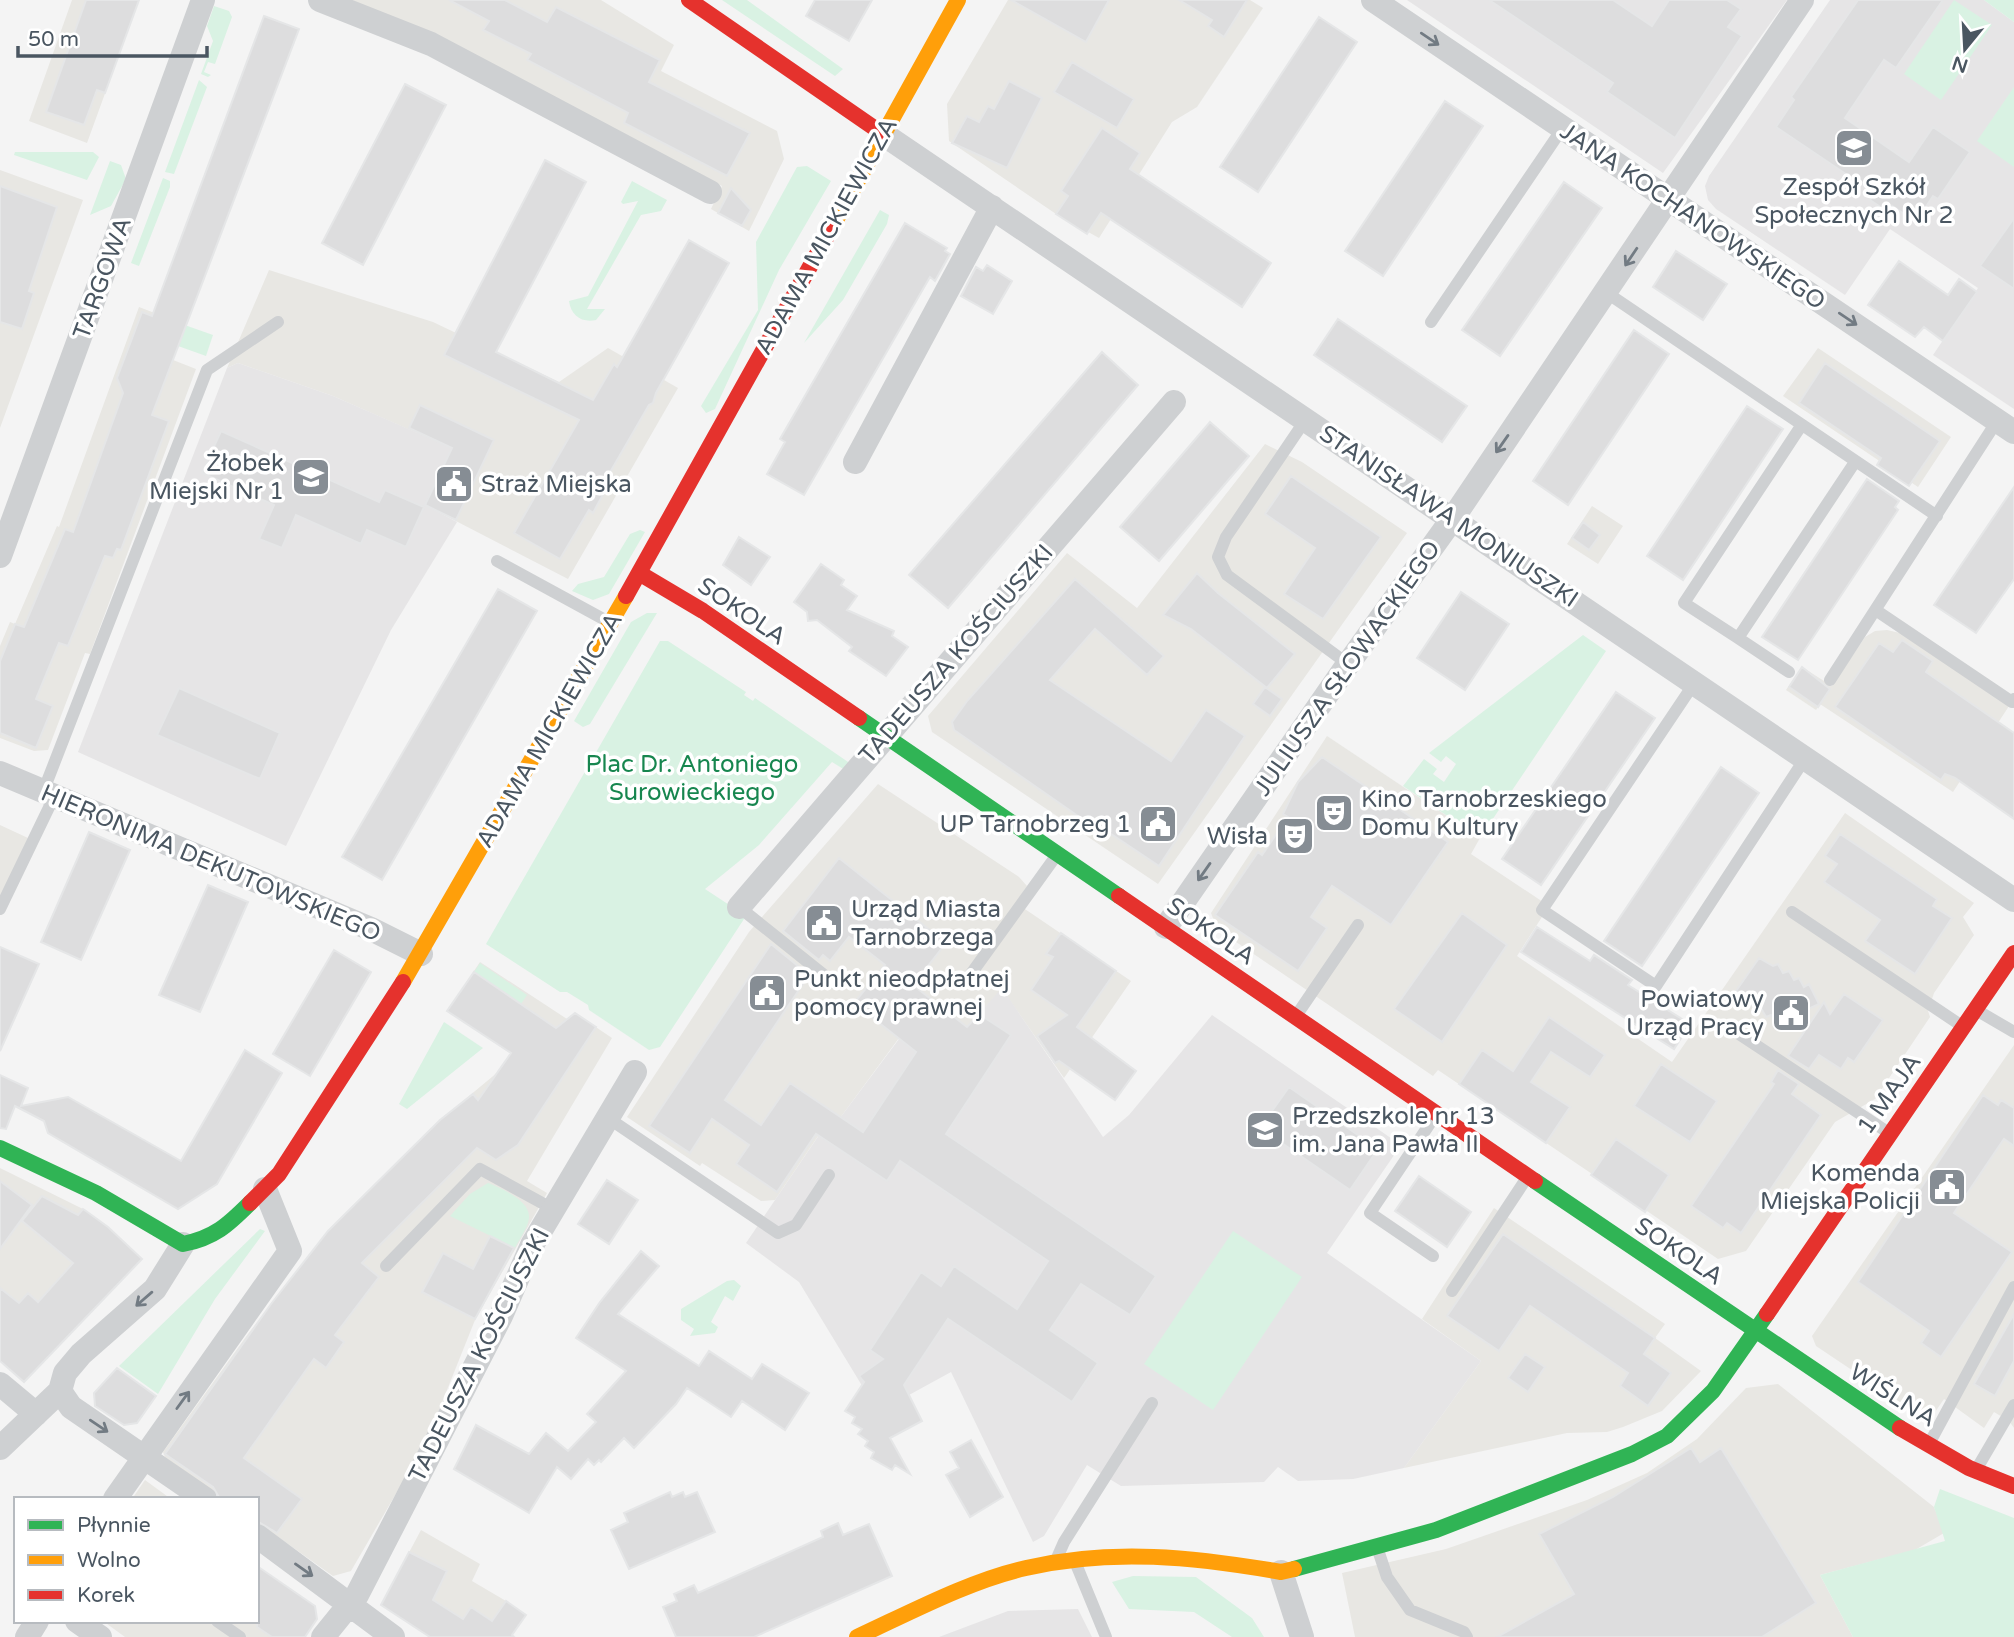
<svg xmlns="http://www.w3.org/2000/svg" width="2014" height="1637" font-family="'Varela Round',sans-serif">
  <rect width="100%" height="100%" fill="#f4f4f4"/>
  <path fill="#e8e7e3" d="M72 0H139L87 143 29 121Z
    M352 0H601L674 45 661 71 777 131 784 159 749 231 711 209 722 186Z
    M1008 0H1250L1263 8 1197 107 1172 122 1099 238 1056 214 949 141 947 104Z
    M0 170 83 200 0 428Z
    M269 270 433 322 559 382 608 348 678 388 568 579 425 505 451 448 333 396 238 363 227 368Z
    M139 307 178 322 173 360 196 369 90 654 85 653 48 750 34 751 0 738V646L10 622 15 624 57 526 59 527Z
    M1818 348 1951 437 1918 487 1783 396Z
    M1265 444 1302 462 1407 533 1158 884 932 732 928 716 1067 553 1137 608Z
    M1592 506 1623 526 1598 564 1567 544Z
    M1887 630 1900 633 2009 706 1953 792 1820 704 1816 710 1786 690 1802 667 1832 686 1865 637 1875 631Z
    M1327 736 1480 838 1471 854 1549 906 1517 956 1672 1062 1845 813 1974 903 1963 917 1974 935 1934 993 1928 1011 1930 1017 1875 1099 1835 1122 1746 1251 1718 1259 1438 1070 1433 1076 1217 929 1211 913Z
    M878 784 1019 877 1027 886 1016 903 1131 981 1064 1078 1002 989 967 1027 913 985 899 1038 840 1118 833 1114 775 1200 761 1201 702 1163 700 1166 627 1117 749 932Z
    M0 825 28 838 0 898Z
    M480 962 567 1019 575 1013 612 1038 527 1181 547 1193 475 1320 439 1410 412 1466 351 1571 333 1576 257 1522V1499H224L165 1457 163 1452 248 1334 326 1234 439 1121 516 1057 447 1011Z
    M2014 1045V1428L2009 1421 1994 1412 1984 1428 1944 1399 1933 1415H1919L1816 1346 1812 1336Z
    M0 1168 83 1209 108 1227 142 1259 24 1382 0 1361Z
    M1494 1208 1665 1324 1655 1338 1701 1371 1662 1411 1623 1427 1607 1432 1567 1433 1404 1468 1481 1361 1422 1319Z
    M1778 1384 1934 1507 1944 1533 1915 1550 1820 1575 1853 1637H1355L1342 1573 1446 1549 1587 1500 1647 1473 1697 1439 1746 1388Z
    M145 1480 171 1499H132Z
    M421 1530 480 1564 472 1581 506 1601 510 1637H430L381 1605Z
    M257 1566 315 1606 317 1619 305 1637H125L103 1621H257Z"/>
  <path fill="#e6e5e6" d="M1407 0H1787L1663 173Z
    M1830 0H1984L2014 22V409L1933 355 1978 288 1890 229 1845 295 1716 209 1708 200 1705 186 1709 176Z
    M238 363 333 396 452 448 425 505 457 522 391 630 286 846 78 752 227 368Z
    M885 965 967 1027 1002 988 1103 1137 1129 1115 1212 1015 1401 1145 1327 1253 1481 1361 1404 1468 1353 1479 1298 1481 1278 1467 1264 1482 1121 1486 1087 1465 1044 1536 1033 1542 951 1372 878 1412 799 1282 746 1243 834 1113 840 1118 899 1039 854 1003Z
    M1078 1609 1092 1637H939L1008 1611Z"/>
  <path fill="#d9f2e3" d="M722 0H747L843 69 835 76Z
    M1954 0 1992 25 1941 100 1904 74Z
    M1984 0H2014V22Z
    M214 6 229 11 232 17 215 64 208 62 204 72 211 75 208 77 201 74 213 41 207 26Z
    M199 80 207 87 174 174 165 172Z
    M2014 87V167L1977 141Z
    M15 152H93L99 157 87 180 14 155Z
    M110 161 121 165 126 179 111 206 90 215Z
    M807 166 831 181 779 270 715 409 706 413 701 406 758 310 756 242 797 167Z
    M163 178 170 181V187L139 266 131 263Z
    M632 181 667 200 661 211 641 215 587 309H605L596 320C582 323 571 316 569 301L588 296 638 201 623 204 621 202Z
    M880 210 889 215 887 224 843 300 804 343Z
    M179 323 213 335 206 356 178 346Z
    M640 530 645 532 609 594 593 600 572 591 578 584 604 577 630 534Z
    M647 613H657L590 724 583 727 574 721 631 622Z
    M1583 635 1606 651 1480 838 1403 786 1424 759 1437 769 1433 774 1444 782 1456 764 1446 756 1441 762 1429 753Z
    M660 641H668L746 692 744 695 753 701 755 698 851 764 845 770 832 762 759 845 705 889 746 916 660 1047 649 1050 589 1010 588 1005 567 992H560L486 944Z
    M480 963 527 995 521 1004 474 972Z
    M444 1022 483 1048 407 1109 399 1104Z
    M488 1183C501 1188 531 1201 529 1218 528 1228 519 1239 515 1248L450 1216 470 1194Z
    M260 1229 265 1231 215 1299 158 1394 119 1366Z
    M1233 1231 1302 1277 1213 1410 1144 1364Z
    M734 1280 741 1286 733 1301 725 1296 711 1322 718 1327 715 1333 690 1336 694 1329 681 1320V1309L727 1281Z
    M1940 1489 2014 1518V1637H1853L1820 1575 1945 1541 1934 1507Z
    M1133 1576 1196 1577 1252 1618 1264 1637H1232L1194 1612 1129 1609 1112 1582Z"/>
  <path fill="#ddddde" stroke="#e5e6e7" stroke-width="2" d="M86 0H139L105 93 97 90 84 125 46 112Z
    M449 0H505L547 22 556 7 660 60 649 82 750 133 727 176 624 123 628 113 527 60 531 54 483 30 489 21Z
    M815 0H872L849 41 806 16Z
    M1011 0H1109L1086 42Z
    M1179 0H1247L1224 37 1208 26 1212 20Z
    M1489 0H1613L1652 26 1669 0H1727L1741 9 1728 27 1742 36 1675 138 1607 92 1613 83Z
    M1858 0H1943L1896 68 1884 60 1845 118 1909 162 1933 127 1970 152 1938 199 1933 196 1916 222 1892 206 1888 212 1870 200 1874 193 1776 127 1794 100 1791 97Z
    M264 16 299 29 152 415 169 421 121 550 117 549 113 558 105 556 68 646 59 643 36 699 53 706 36 748 0 733V661L15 624 24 627 65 529 73 532 123 393 117 378 142 312 152 316Z
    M1319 17 1357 42 1258 192 1220 167Z
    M1072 62 1134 99 1117 128 1054 92Z
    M1009 81 1042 98 1007 168 952 143 967 116 979 122 988 106 994 109Z
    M405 84 446 105 363 265 322 243Z
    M1445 101 1483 126 1383 276 1345 251Z
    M1102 128 1140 153 1130 169 1271 263 1242 307 1101 213 1087 234 1056 214 1068 196 1061 191Z
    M545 160 586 182 496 352 593 400 614 364 617 367 689 240 729 263 656 393 653 403 649 405 609 474 613 476 593 513 589 510 560 559 514 533 579 420 444 355Z
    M1564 182 1602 208 1500 356 1462 330Z
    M0 186 57 207 29 291 34 293 22 329 0 322Z
    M731 188 751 210 742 226 718 213Z
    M2014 218V289L1980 266Z
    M905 223 947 248 945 251 950 254 935 281 930 277 804 495 767 474 785 442 780 439Z
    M1676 251 1727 284 1703 320 1653 287Z
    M1899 261 1948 295 1959 279 1977 292 1943 341 1924 327 1915 337 1868 305Z
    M987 265 1012 281 993 314 961 296 976 267 983 271Z
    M1338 319 1467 406 1442 442 1314 355Z
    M1634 330 1669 354 1568 505 1533 481Z
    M1102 352 1138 385 948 608 909 575Z
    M1825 363 1940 441 1909 486 1877 465 1881 458 1799 403Z
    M420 405 494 440 456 520 425 505 452 448 409 428Z
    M1747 406 1783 429 1683 580 1647 556Z
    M1210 422 1249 456 1159 561 1120 527Z
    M221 431 379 502 385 490 424 507 406 547 367 530 361 544 296 515 282 548 259 539 274 505 202 473Z
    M1291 476 1381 537 1323 619 1284 594 1315 548 1265 514Z
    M1867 479 1899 501 1895 507 1898 510 1798 660 1762 637Z
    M2014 487V579L1976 633 1934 605Z
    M1583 522 1600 535 1589 550 1572 538Z
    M739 537 770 557 751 585 723 565Z
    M821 564 844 580 841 585 857 596 847 610 894 631 892 636 908 647 886 676 849 651 852 647 817 620 808 621 807 612 794 602Z
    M1197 573 1218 593 1295 654 1267 688 1191 629 1163 615Z
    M1075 579 1164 656 1147 675 1095 629 1050 680 1171 761 1206 710 1245 736 1159 866 1090 820 1088 823 954 730 952 722 967 701Z
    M498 589 537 611 382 880 342 857Z
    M1461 592 1509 624 1465 690 1417 658Z
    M1902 640 1933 661 1926 672 2014 733V819L1955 778 1945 774 1941 780 1835 707 1879 643 1893 652Z
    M1802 667 1830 689 1818 707 1789 687Z
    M1265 687 1282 699 1270 716 1253 704Z
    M179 688 280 733 260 779 157 735Z
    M1616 692 1655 718 1541 885 1502 859Z
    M1322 757 1448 842 1391 925 1332 886 1311 917 1327 928 1298 971 1215 915 1258 852 1262 855 1288 817 1283 814 1298 782Z
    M1721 767 1759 793 1642 966 1604 941Z
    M89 832 130 850 81 960 41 942Z
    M1840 834 1937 899 1933 906 1952 918 1915 974 1865 941 1880 920 1824 882 1837 864 1825 856Z
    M839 858 946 943 913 985 967 1027 979 1014 1011 1035 946 1134 1156 1276 1130 1315 1081 1284 1050 1330 1098 1363 1072 1402 948 1319 904 1385 922 1421 890 1438 910 1474 895 1465 892 1470 871 1458 874 1452 865 1446 868 1441 858 1434 862 1429 852 1423 855 1417 845 1411 864 1382 859 1376 883 1359 870 1350 921 1272 941 1286 954 1266 1017 1309 1048 1261 900 1161 887 1181 816 1134 777 1192 736 1164 749 1145 712 1119 690 1153 649 1126 771 944 809 975 725 1100 761 1125 790 1083 863 1132 916 1052 854 1003 885 965 849 937 830 961 823 955 819 960 783 931Z
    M208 885 248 902 200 1012 159 995Z
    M1462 913 1507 945 1442 1042 1394 1009Z
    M1537 927 1590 961 1594 955 1632 980 1628 985 1690 1024 1674 1049 1521 952Z
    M1061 933 1116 971 1077 1027 1136 1071 1115 1100 1059 1061 1055 1063 1037 1036 1067 1015 1031 990 1053 957 1046 954Z
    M0 947 39 964 0 1051Z
    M334 950 371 972 310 1076 273 1054Z
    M1759 958 1773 966 1778 964 1783 973 1789 971 1794 980 1799 978 1804 987 1809 984 1819 1004 1776 1024 1771 1015 1766 1017 1761 1008 1755 1011 1749 1000 1736 991Z
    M474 972 556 1028 575 1013 596 1027 518 1145 496 1160 477 1148 362 1263 379 1277 335 1335 344 1342 326 1368 314 1359 244 1458 302 1499 277 1533 257 1521V1499H220L213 1487 165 1454 271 1304 328 1231 440 1120 473 1094 478 1100 511 1053 447 1011Z
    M1844 994 1883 1020 1854 1062 1848 1058 1841 1069 1819 1055 1809 1069 1788 1056 1824 1002 1830 1014Z
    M1549 1017 1605 1055 1590 1077 1551 1052 1531 1082 1570 1107 1546 1143 1459 1084 1482 1050 1513 1071Z
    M245 1050 282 1073 217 1184 178 1209 48 1133 44 1121 15 1106 6 1129 0 1128V1075L28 1088 21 1106 68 1097 181 1161Z
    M1661 1064 1717 1101 1690 1142 1634 1106Z
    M1778 1070 1799 1084 1792 1094 1821 1115 1741 1233 1727 1223 1723 1228 1691 1206 1774 1084 1771 1082Z
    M1289 1087 1378 1149 1350 1190 1260 1128Z
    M1983 1095 1998 1105 2001 1100 2014 1108V1146L2004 1139 1954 1213 2012 1252 1941 1357 1921 1343 1929 1331 1858 1282Z
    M1616 1139 1669 1175 1645 1212 1591 1175Z
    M1419 1176 1471 1212 1447 1247 1395 1211Z
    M607 1180 638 1200 609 1244 578 1224Z
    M0 1181 32 1205 0 1249Z
    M42 1196 78 1215 83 1209 86 1211 108 1227 142 1259 24 1382 0 1361V1288L19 1303 28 1293 38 1302 73 1263 22 1221Z
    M1503 1234 1655 1338 1644 1354 1671 1373 1648 1406 1620 1386 1628 1373 1530 1306 1499 1351 1447 1316Z
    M490 1236 514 1248 475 1319 422 1292 443 1253 473 1269Z
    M641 1251 659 1266 618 1314 699 1366 709 1351 752 1379 762 1364 809 1393 785 1430 742 1401 731 1417 687 1388 676 1404 634 1448 624 1438 601 1462 599 1460 594 1465 588 1459 571 1479 557 1467 529 1513 454 1469 476 1425 529 1454 546 1433 568 1451 596 1422 587 1414 626 1371 576 1338 600 1302Z
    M2014 1314V1361L1995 1396 1974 1384Z
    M1525 1354 1545 1367 1528 1392 1508 1378Z
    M117 1368 156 1396 137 1423 124 1425 95 1406 94 1393Z
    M971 1440 1003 1497 970 1517 946 1475 959 1468 950 1452Z
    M1691 1448 1700 1462 1721 1448 1816 1603 1762 1637H1497L1574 1594 1539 1534 1613 1497Z
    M670 1492 672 1497 683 1492 685 1497 697 1492 715 1532 629 1569 611 1530 628 1522 624 1513Z
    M838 1523 843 1535 869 1524 892 1576 754 1637H676L663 1607 677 1601 674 1594 694 1585 698 1593 823 1537 821 1531Z
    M409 1552 447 1571 433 1600 463 1619 471 1607 492 1621 506 1601 526 1615 512 1635 514 1637H430L381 1605Z
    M257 1566 315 1606 317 1619 305 1637H272L257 1627Z"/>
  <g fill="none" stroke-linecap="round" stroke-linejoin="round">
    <path stroke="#ced0d2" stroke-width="12" d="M1607 293 1937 516
      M1431 322 1562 129
      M1306 419 1226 537 1218 557 1227 575 1348 664
      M1801 426 1684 603 1738 638 1855 462
      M497 561 607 621
      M1877 611 2012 702 2014 699
      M1738 638 1789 672
      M1830 680 1997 421
      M1695 682 1542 910 1656 986 1806 757
      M43 792 207 370 278 322
      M739 907 834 983
      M0 909 54 797
      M1792 912 1962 1026
      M968 978 1056 856
      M1978 1011 2014 1032
      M1296 1016 1358 925
      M1739 1034 1889 1133
      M608 1118 778 1233 796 1225 829 1175
      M1433 1256 1370 1213 1435 1116
      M386 1266 480 1169 553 1209
      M1452 1291 1526 1179
      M1929 1444 2014 1287
      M1976 1470 2014 1405
      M1377 1547 1387 1577 1410 1610 1464 1632 1467 1637
      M1057 1558 1064 1542 1152 1403
      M1076 1564 1106 1637
      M217 1621 240 1637"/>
    <path stroke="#ced0d2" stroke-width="24" d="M320 0 431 44 710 192
      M1373 0 2014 432
      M883 134 2014 900
      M855 462 992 207
      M0 556 203 0
      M0 773 371 929 421 954
      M739 907 1174 402
      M1166 927 1348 664 1453 518 1802 0
      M0 1384 36 1414
      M60 1391 71 1407 205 1499
      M0 1448 60 1391 65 1373 81 1354 155 1289 183 1244
      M115 1499 290 1251 265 1189
      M257 1536 393 1637
      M1281 1572 1302 1637
      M77 1621 100 1637
      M27 1637 37 1621
      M323 1637 357 1595 501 1316 532 1245 635 1072"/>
    <path stroke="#30b455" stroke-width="16" d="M859 718 1119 896
      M0 1148 96 1193 183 1244C214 1238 228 1225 250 1203
      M1535 1181 1900 1428
      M1294 1569 1436 1530 1632 1454 1667 1436 1713 1391 1767 1314"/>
    <path stroke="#ff9f0a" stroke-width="16" d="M831 229 958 0
      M403 982 626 596
      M857 1637C909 1613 971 1580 1026 1568 1112 1548 1195 1557 1281 1572L1294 1569"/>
    <path stroke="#e5322d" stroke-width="16" d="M689 0 883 134
      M639 573 703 611 859 718
      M626 596 831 229
      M1119 896 1535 1181
      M250 1203 279 1174 403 982
      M1767 1314 2014 953
      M1900 1428 1969 1468 2014 1486"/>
  </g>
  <defs><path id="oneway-shaft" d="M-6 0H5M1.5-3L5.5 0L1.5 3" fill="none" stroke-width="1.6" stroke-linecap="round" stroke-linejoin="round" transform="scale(1.75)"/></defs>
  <g stroke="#727b83">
    <use href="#oneway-shaft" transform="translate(1430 39) rotate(34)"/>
    <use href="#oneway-shaft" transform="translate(1631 257) rotate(124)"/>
    <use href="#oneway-shaft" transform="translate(1848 319) rotate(34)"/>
    <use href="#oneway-shaft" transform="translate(1502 444) rotate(125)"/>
    <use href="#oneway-shaft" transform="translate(1204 872) rotate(125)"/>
    <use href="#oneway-shaft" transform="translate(144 1299) rotate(139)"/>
    <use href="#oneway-shaft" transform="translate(183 1400) rotate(-54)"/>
    <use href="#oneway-shaft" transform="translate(99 1426) rotate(34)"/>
    <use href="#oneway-shaft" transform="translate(304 1570) rotate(35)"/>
  </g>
  <defs>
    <symbol id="school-square" viewBox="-11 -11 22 22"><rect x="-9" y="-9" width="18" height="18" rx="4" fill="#868d94" stroke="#fff"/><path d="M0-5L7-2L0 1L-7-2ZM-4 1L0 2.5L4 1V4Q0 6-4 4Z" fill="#fff"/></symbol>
    <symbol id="civic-square" viewBox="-11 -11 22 22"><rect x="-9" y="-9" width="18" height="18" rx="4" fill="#868d94" stroke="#fff"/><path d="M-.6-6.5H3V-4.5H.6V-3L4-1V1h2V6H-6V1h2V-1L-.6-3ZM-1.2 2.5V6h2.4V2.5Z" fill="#fff"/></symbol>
    <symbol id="theatre-square" viewBox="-11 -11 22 22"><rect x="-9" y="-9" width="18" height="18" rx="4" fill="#868d94" stroke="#fff"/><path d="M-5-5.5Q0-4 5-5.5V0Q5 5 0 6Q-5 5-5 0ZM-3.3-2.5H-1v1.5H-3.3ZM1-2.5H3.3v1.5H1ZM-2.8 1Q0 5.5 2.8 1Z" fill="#fff"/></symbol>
  </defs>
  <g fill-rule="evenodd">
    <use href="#school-square" x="1832" y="126" width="44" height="44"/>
    <use href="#school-square" x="289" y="455" width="44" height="44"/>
    <use href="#civic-square" x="432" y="462" width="44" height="44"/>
    <use href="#theatre-square" x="1312" y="791" width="44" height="44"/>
    <use href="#civic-square" x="1136" y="802" width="44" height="44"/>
    <use href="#theatre-square" x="1273" y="814" width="44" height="44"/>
    <use href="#civic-square" x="802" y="901" width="44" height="44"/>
    <use href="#civic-square" x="745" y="971" width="44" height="44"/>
    <use href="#civic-square" x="1769" y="991" width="44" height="44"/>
    <use href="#school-square" x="1243" y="1108" width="44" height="44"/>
    <use href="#civic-square" x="1925" y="1165" width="44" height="44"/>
  </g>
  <g text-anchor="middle" stroke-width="7" stroke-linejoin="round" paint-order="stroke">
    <g font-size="24" fill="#4a5661" stroke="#fff" text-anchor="end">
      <text x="1854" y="195" text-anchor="middle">Zespół Szkół<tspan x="1854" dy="28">Społecznych Nr 2</tspan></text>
      <text x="284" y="471">Żłobek<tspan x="284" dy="28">Miejski Nr 1</tspan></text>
      <text x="481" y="492" text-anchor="start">Straż Miejska</text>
      <text x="1361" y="807" text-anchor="start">Kino Tarnobrzeskiego<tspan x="1361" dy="28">Domu Kultury</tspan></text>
      <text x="1131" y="832">UP Tarnobrzeg 1</text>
      <text x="1268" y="844">Wisła</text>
      <text x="851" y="917" text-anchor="start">Urząd Miasta<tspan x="851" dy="28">Tarnobrzega</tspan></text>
      <text x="794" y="987" text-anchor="start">Punkt nieodpłatnej<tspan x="794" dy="28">pomocy prawnej</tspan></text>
      <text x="1764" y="1007">Powiatowy<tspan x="1764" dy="28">Urząd Pracy</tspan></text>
      <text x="1292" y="1124" text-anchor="start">Przedszkole nr 13<tspan x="1292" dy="28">im. Jana Pawła II</tspan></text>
      <text x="1920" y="1181">Komenda<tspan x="1920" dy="28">Miejska Policji</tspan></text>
    </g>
    <g font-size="24" fill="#4a5661" stroke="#fff">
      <text transform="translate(1693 216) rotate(34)" y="8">JANA KOCHANOWSKIEGO</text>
      <text transform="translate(826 236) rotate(-61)" y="8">ADAMA MICKIEWICZA</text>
      <text transform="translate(102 278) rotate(-70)" y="8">TARGOWA</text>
      <text transform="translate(1449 516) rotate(34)" y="8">STANISŁAWA MONIUSZKI</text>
      <text transform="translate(742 611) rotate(34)" y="8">SOKOLA</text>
      <text transform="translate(956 654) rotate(-49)" y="8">TADEUSZA KOŚCIUSZKI</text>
      <text transform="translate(1347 668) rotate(-55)" y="8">JULIUSZA SŁOWACKIEGO</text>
      <text transform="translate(549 730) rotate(-60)" y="8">ADAMA MICKIEWICZA</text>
      <text transform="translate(211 863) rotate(23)" y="8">HIERONIMA DEKUTOWSKIEGO</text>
      <text transform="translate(1211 931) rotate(34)" y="8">SOKOLA</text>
      <text transform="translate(1889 1094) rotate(-55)" y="8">1 MAJA</text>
      <text transform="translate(1679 1251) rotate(34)" y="8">SOKOLA</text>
      <text transform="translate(479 1355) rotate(-63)" y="8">TADEUSZA KOŚCIUSZKI</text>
      <text transform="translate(1893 1395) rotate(32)" y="8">WIŚLNA</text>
    </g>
    <g font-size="24" fill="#17864f" stroke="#fff">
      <text x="692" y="772">Plac Dr. Antoniego<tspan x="692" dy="28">Surowieckiego</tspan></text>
    </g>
  </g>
  <rect x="14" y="1497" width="245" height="126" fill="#ffffff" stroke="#b7bbc0" stroke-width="2"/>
  <rect x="28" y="1520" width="35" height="10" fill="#30b455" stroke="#b7bbc0" stroke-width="2"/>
  <text x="77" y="1532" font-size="21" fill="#4a5661">Płynnie</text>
  <rect x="28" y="1555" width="35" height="10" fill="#ff9f0a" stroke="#b7bbc0" stroke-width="2"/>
  <text x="77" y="1567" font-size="21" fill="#4a5661">Wolno</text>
  <rect x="28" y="1590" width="35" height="10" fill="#e5322d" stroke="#b7bbc0" stroke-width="2"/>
  <text x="77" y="1602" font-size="21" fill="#4a5661">Korek</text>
  <g transform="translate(1965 49) rotate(198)" stroke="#ffffff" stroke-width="5" paint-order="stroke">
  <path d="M0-5L12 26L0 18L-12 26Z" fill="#4a5661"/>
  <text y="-10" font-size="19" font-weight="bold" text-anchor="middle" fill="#4a5661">N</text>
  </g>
  <path d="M18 46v10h189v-10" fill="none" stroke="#4a5661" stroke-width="3.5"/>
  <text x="28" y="46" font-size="21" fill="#4a5661" stroke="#ffffff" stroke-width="5" paint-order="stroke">50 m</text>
</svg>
